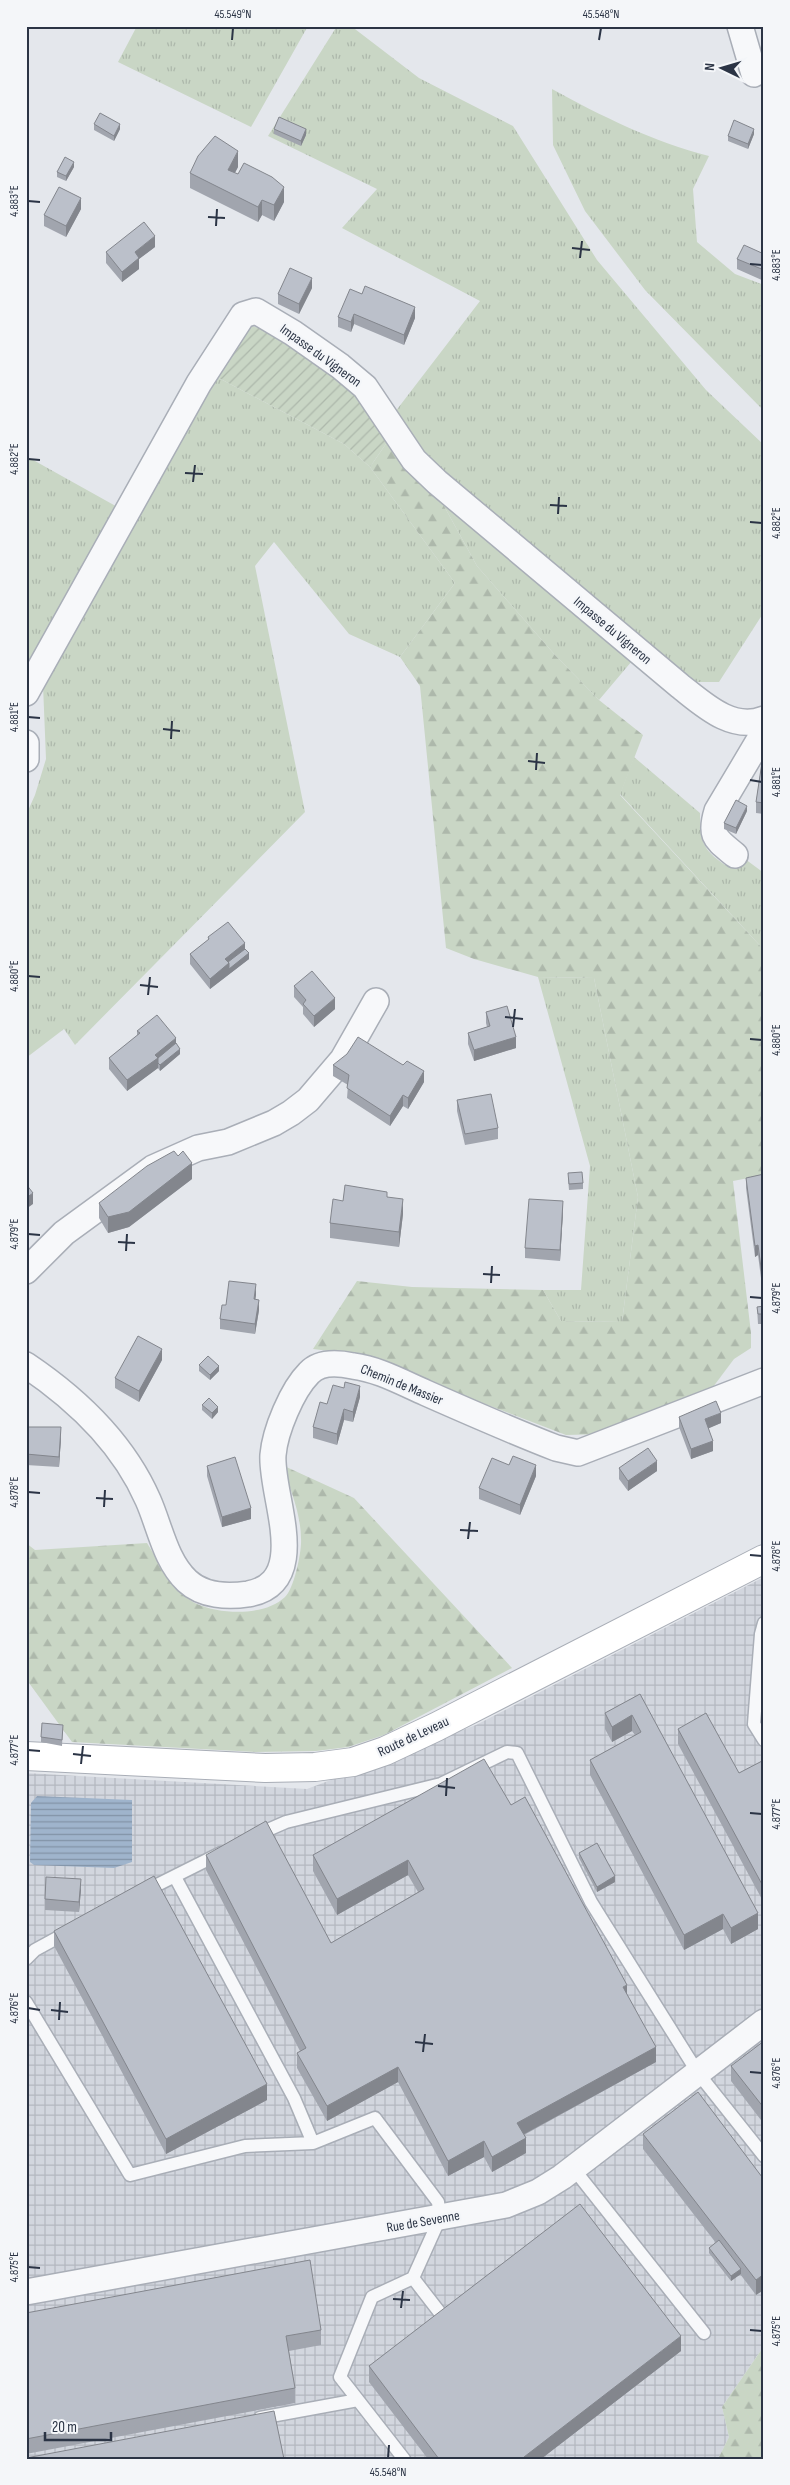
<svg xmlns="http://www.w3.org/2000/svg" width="790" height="2485" font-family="'Sofia Sans Condensed',sans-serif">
  <defs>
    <pattern id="industrial-grid" width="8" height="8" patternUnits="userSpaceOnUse" patternTransform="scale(1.25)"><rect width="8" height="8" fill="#d2d6de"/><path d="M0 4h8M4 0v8" fill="none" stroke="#b4b8c0"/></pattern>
    <pattern id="grass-tufts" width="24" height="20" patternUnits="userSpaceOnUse" patternTransform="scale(1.25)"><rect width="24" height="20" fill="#c9d6c5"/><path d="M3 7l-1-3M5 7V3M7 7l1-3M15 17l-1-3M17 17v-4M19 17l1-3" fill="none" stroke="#adb8ab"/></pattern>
    <pattern id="forest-firs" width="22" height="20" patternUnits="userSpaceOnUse" patternTransform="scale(1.25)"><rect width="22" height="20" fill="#c9d6c5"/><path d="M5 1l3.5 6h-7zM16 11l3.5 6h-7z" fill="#adb8ab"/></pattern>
    <pattern id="garden-furrows" width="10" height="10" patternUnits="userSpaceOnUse" patternTransform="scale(1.25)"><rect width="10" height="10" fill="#c9d6c5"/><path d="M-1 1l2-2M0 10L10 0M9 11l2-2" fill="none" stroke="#adb8ab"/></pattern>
    <pattern id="water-rules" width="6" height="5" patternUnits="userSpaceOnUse" patternTransform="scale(1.25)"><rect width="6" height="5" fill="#9fb4cc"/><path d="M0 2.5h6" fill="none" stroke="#8293a7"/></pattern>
  </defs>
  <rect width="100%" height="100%" fill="#e4e7ec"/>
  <path fill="url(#industrial-grid)" d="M764 1577V2346L722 2407 729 2437 718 2459H26V1773L307 1789 476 1725Z"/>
  <path fill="url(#grass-tufts)" d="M137 26H308L251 127 118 62Z
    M337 26H351L419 78 513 126 597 260 706 390 764 445V612L719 682H691L424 458 395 412 480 301 342 228 377 189 268 136Z
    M552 89C601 116 654 142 709 156L693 189 697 242 735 274 764 285V411L645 290 585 211 553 145Z
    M213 375 344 444 370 467 455 583 400 657 349 634 274 542 255 566 305 812 75 1045 64 1029 26 1058V815L35 795 46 759 43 685Z
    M26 456 121 509 26 669Z
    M438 495 632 661 599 700 555 655 477 566Z
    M634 757 700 813C700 841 702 849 725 865L745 859 764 873V950L620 794Z
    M538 977 594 978 638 1197 622 1322 561 1321 543 1290H581L590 1166Z"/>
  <path fill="url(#forest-firs)" d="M390 438 438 495 477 566 555 655 599 700 643 735 620 795 764 950V1175L733 1181 751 1333V1348L734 1359 713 1387 606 1434 566 1435 354 1354 313 1349 357 1281 412 1287 543 1290 561 1321 622 1322 638 1197 594 978 538 977 474 959 446 948 420 686 400 657 455 583 370 467Z
    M282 1465 354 1498 512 1668 384 1735 348 1747 316 1751 256 1752 72 1742 29 1683H26V1543L35 1550 147 1543C159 1562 176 1595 197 1604 222 1615 265 1616 285 1597 294 1589 302 1551 301 1539 301 1514 290 1488 282 1465Z
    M764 2346V2459H718L729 2437 722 2407Z"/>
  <path fill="url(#garden-furrows)" d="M247 325 264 329 353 385 390 438 370 467 344 444 213 375Z"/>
  <path fill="url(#water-rules)" d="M37 1796 132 1800V1862L114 1868 34 1865 30 1862 31 1803Z"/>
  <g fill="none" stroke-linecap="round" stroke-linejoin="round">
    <defs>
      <path id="lane" d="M764 1623 761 1634 754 1724 764 1740
        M254 1836 286 1822 441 1784 507 1752 517 1753 591 1902 698 2073 764 2156
        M175 1877 294 2098 313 2143
        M145 1891 221 1853
        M26 1959 35 1950 68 1932
        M26 2002 130 2175 245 2146 313 2143 375 2118 438 2202 440 2218 413 2278 447 2322
        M573 2168 704 2333
        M260 2418 358 2400
        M404 2459 340 2377 372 2297 413 2278"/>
      <path id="street" d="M740 26 754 74
        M26 693 199 383 243 315 256 311 293 333 340 366 365 387 414 460 437 482 680 686C703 704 732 732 764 719
        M26 743V759
        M735 855C716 839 709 837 717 811L764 732
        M26 1271 64 1233 153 1168 198 1148 228 1142 274 1123 291 1113 308 1100 343 1059 376 1001
        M26 1365C78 1400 123 1443 148 1500 160 1527 165 1560 187 1581 203 1596 228 1597 248 1594 313 1582 270 1495 273 1455 275 1431 292 1390 309 1373 320 1361 339 1363 353 1366 378 1369 403 1383 426 1393 469 1412 512 1431 556 1448L578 1453 764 1381
        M26 2292 506 2205 538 2192 562 2177 764 2022"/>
      <path id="secondary" d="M26 1756 265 1768 315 1767 353 1762 385 1751 436 1727 764 1559"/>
    </defs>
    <use href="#lane" stroke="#a9aeb7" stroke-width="15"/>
    <use href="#street" stroke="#a9aeb7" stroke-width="28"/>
    <use href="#secondary" stroke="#a9aeb7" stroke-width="30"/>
    <use href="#lane" stroke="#f7f8fa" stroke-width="12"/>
    <use href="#street" stroke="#f7f8fa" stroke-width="25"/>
    <use href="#secondary" stroke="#fff" stroke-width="28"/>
  </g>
  <path fill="#a1a5ae" d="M94 124 120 129 114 141 94 130Z
    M274 129 306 135 301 146 274 134Z
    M754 134 748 149 728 141V136Z
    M74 167 66 181 57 177V172Z
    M238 167 235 173 284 202 274 221 262 215 258 222 190 188V173Z
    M81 209 66 237 44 226V215Z
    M155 247 139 259V269L122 282 106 263V252Z
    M764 254V281L737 269V259Z
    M312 288 299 314 278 304V294Z
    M362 294 415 318 404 345 354 324 351 332 338 327V317Z
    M764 749V814L756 813V802Z
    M747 811 736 834 724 829V823Z
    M208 937 245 949 249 959 210 989 190 964V954L208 940Z
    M294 986 335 1009 314 1027 303 1014V1007L294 997Z
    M486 1012 516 1048 474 1061 468 1044V1033L487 1027 486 1023Z
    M137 1031 176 1043 180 1054 160 1071 158 1068 127 1091 109 1069V1058L137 1036Z
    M333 1065 424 1082 408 1109 403 1106 390 1126 347 1098 348 1085 333 1076Z
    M457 1100 498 1128V1139L465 1145 457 1111Z
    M764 1174V1301L758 1255 755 1257 746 1188V1178Z
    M568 1178 583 1183V1189L569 1190Z
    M192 1179 129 1227 108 1233 99 1218V1203Z
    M387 1197 403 1214 399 1247 330 1238V1223L343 1201Z
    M563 1212 560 1261 525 1258V1248Z
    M256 1295 255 1299 259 1310 255 1334 220 1329V1319L226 1305Z
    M764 1306V1324H758L757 1307Z
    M162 1360 139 1402 115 1388V1378Z
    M199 1365 219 1371 210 1380 199 1371Z
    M360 1397 353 1422 344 1420 337 1445 313 1438V1427L327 1404Z
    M202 1405 218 1412 212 1419 202 1410Z
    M679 1417 721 1423 708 1428 713 1451 691 1459 679 1427Z
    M26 1427 61 1438 59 1467 26 1465Z
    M207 1466 251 1519 222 1527 207 1476Z
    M619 1468 657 1471 628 1491 619 1479Z
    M536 1476 520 1515 479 1499V1488Z
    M640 1694 758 1929 731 1944 723 1929 684 1950 590 1775V1760L635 1735 632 1731 612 1742 605 1729V1713Z
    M63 1725 62 1746 41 1742V1737Z
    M678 1729 739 1773 764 1760V1903L678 1744Z
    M511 1805 627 1995 656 2062 524 2135 526 2153 492 2172 484 2157 448 2176 398 2082 327 2121 297 2068V2053L300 2051 206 1870V1855L331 1943 418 1892 408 1875 337 1915 313 1871V1855Z
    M579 1853 615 1882 597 1892 579 1858Z
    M81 1889 79 1912 45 1910V1899Z
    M54 1931 267 2100 166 2154 54 1946Z
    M764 2041V2124L731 2081V2066Z
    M643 2134 762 2177 756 2295 740 2274 731 2281 709 2253V2248L716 2243 643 2149Z
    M26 2313 321 2330V2345L289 2351 295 2388V2403L26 2454Z
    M681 2351 541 2459H428L369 2382V2366Z"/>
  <path fill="#83868d" d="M120 124V129L114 141V136Z
    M306 129V135L301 146V141Z
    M754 129V134L748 149V144Z
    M238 151V167L228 185V170Z
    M74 162V167L66 181V176Z
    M284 187V202L274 221V205Z
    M81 198V209L66 237V226Z
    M262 200V215L258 222V207Z
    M155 236V247L139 259V269L122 282V272L135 252Z
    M312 278V288L299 314V304Z
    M415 307V318L404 345V335Z
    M354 314V324L351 332V322Z
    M747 806V811L736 834V828Z
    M245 943V954L249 953V959L210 989V979L225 959Z
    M335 998V1009L314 1027V1016Z
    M516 1037V1048L474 1061V1050Z
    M176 1038V1049L158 1063V1068L127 1091V1080L155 1055Z
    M180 1049V1054L160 1071V1065Z
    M424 1071V1082L408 1109V1098Z
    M403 1095V1106L390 1126V1116Z
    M192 1163V1179L129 1227 108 1233V1217Z
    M33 1193V1204L26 1209V1198Z
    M403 1199V1214L399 1247V1232Z
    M563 1201V1212L560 1261V1250Z
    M758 1245V1255L755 1257V1246Z
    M256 1284V1295L254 1310V1299Z
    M259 1300V1310L255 1334V1324Z
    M162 1349V1360L139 1402V1391Z
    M219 1366V1371L210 1380V1375Z
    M360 1386V1397L353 1422V1412Z
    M218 1407V1412L212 1419V1413Z
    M344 1409V1420L337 1445V1434Z
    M721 1413V1423L705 1430V1419Z
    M61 1427V1438L59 1467V1457Z
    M713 1441V1451L691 1459V1449Z
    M657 1461V1471L628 1491V1481Z
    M536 1465V1476L520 1515V1505Z
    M251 1508V1519L222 1527V1517Z
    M632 1715V1731L612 1742V1727Z
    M408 1860V1875L337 1915V1899Z
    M615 1876V1882L597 1892V1887Z
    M81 1879V1889L79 1912V1902Z
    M758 1913V1929L731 1944V1928Z
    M723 1914V1929L684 1950V1935Z
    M627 1985V2000L623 1987Z
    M656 2047V2062L517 2138V2123Z
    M398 2067V2082L327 2121V2106Z
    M267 2084V2100L166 2154V2139Z
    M526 2138V2153L492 2172V2157Z
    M484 2141V2157L448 2176V2161Z
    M741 2269V2274L731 2281V2276Z
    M764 2274V2290L756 2295V2280Z
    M681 2336V2351L541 2459H524V2457Z"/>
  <path fill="#bbc0ca" stroke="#83868d" d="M100 113 120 124 114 136 94 124Z
    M279 117 306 129 301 141 274 129Z
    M734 120 754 129 748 144 728 136Z
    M215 136 238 151 228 170 238 174 244 163 272 177 284 187 274 205 262 200 258 207 190 173 198 156Z
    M65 157 74 162 66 176 57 172Z
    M59 187 81 198 66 226 44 215Z
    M144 222 155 236 135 252 139 258 122 272 106 252Z
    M744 245 764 254V270L737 259Z
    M290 268 312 278 299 304 278 294Z
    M365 286 415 307 404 335 354 314 351 322 338 317 350 289 362 294Z
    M764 749V803L756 802Z
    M736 800 747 806 736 828 724 823Z
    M228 922 245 943 225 959 229 963 210 979 190 954 209 939 208 937Z
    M245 949 249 953 229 969V963L228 962Z
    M312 971 335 998 314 1016 303 1004 306 1000 294 986Z
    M507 1006 516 1037 474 1050 468 1033 490 1026 486 1012Z
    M157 1015 176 1038 155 1055 158 1058 127 1080 109 1058 140 1033 137 1031Z
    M358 1037 403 1065 407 1061 424 1071 408 1098 403 1095 390 1116 347 1088 349 1075 333 1065 347 1054Z
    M176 1043 180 1049 160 1065 158 1063V1058Z
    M491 1094 498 1128 465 1134 457 1100Z
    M174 1151 178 1156 183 1151 192 1163 129 1212 108 1217 99 1203 147 1166Z
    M582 1172 583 1183 569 1184 568 1173Z
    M764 1174V1290L758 1245 755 1246 746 1178Z
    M26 1184 33 1193 26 1198Z
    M345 1185 387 1192V1197L403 1199 399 1232 330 1223 333 1199 343 1201Z
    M529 1199 563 1201 560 1250 525 1248Z
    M229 1281 256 1284 254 1299 259 1300 255 1324 220 1319 222 1305H226Z
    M764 1306V1314H758L757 1307Z
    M138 1336 162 1349 139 1391 115 1378Z
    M208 1356 219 1366 210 1375 199 1365Z
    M345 1382 360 1386 353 1412 344 1409 337 1434 313 1427 320 1402 327 1404 333 1385 344 1388Z
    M209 1398 218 1407 212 1413 202 1405Z
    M716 1401 721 1413 705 1419 713 1441 691 1449 679 1417Z
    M26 1427H61L59 1457 26 1454Z
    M648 1448 657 1461 628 1481 619 1468Z
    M513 1456 536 1465 520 1505 479 1488 492 1458 509 1465Z
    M235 1457 251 1508 222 1517 207 1466Z
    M640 1694 758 1913 731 1928 723 1914 684 1935 590 1760 641 1732 632 1715 612 1727 605 1713Z
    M706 1713 739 1773 764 1760V1888L678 1729Z
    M42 1723 63 1725 62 1740 41 1737Z
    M484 1759 511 1805 525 1797 627 1985 623 1987 656 2047 517 2123 526 2138 492 2157 484 2141 448 2161 398 2067 327 2106 297 2053 306 2048 206 1855 266 1821 331 1943 424 1889 408 1860 337 1899 313 1855Z
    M597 1843 615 1876 597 1887 579 1853Z
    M154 1876 267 2084 166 2139 54 1931Z
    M46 1877 81 1879 79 1902 45 1899Z
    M764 2041V2108L731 2066Z
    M698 2092 762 2177 764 2176V2274L756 2280 643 2134Z
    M580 2204 681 2336 524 2457 525 2459H439L369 2366Z
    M719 2240 741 2269 731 2276 709 2248Z
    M310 2260 321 2330 286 2336 295 2388 26 2439V2313Z
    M274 2411 284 2459H26V2458Z"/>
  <path fill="none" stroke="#2b3445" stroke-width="2" d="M232 40 233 28M599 40 601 28M28 201 40 202M208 217 225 218M216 226 217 209M572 248 590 250M580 258 582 241M750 264 762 265M28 459 40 460M185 473 203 474M193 482 195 465M550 505 567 506M558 514 559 497M750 522 762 523M28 717 40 718M163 729 180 731M171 739 172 721M528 761 545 763M536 770 537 753M750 780 762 782M28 976 40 977M140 985 158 987M148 995 150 977M505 1017 523 1019M513 1027 515 1009M750 1039 762 1040M28 1234 40 1235M118 1242 135 1243M126 1251 127 1234M483 1274 500 1275M491 1283 492 1266M750 1297 762 1298M28 1492 40 1493M96 1498 113 1499M104 1507 105 1490M460 1530 478 1531M468 1539 470 1522M750 1555 762 1556M28 1750 40 1751M73 1754 91 1756M81 1764 83 1746M438 1786 455 1788M446 1796 447 1778M750 1813 762 1814M28 2008 40 2010M51 2010 68 2012M59 2020 60 2002M415 2042 433 2044M423 2052 425 2034M750 2072 762 2073M28 2267 40 2268M393 2299 410 2300M401 2308 403 2291M750 2330 762 2331M388 2458 389 2445"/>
  <g text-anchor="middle" stroke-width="4.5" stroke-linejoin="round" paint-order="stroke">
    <g font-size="14" fill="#2b3445" stroke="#f4f6f9">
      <text transform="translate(321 355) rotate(36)" y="5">Impasse du Vigneron</text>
      <text transform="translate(613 630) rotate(40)" y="5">Impasse du Vigneron</text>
      <text transform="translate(402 1384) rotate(22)" y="5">Chemin de Massier</text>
      <text transform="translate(413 1736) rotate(-25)" y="5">Route de Leveau</text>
      <text transform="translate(423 2221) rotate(-10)" y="5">Rue de Sevenne</text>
    </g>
  </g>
  <rect width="790" height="2485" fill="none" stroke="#f4f6f9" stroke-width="55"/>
  <g transform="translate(722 68) rotate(275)" stroke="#f4f6f9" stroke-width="4" paint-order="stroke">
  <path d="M0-4L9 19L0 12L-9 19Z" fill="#2b3445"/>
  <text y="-8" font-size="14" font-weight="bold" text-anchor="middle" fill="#2b3445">N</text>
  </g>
  <path d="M45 2432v8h66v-8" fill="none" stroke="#2b3445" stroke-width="2.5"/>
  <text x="52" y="2432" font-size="15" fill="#2b3445" stroke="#f4f6f9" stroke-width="4" paint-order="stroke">20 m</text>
  <rect x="28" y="28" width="734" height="2430" fill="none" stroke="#2b3445" stroke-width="2"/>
  <g font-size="12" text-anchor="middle" fill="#2b3445">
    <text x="233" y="18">45.549°N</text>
    <text x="601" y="18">45.548°N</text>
    <text transform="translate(14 201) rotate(-90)" y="4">4.883°E</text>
    <text transform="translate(776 265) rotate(-90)" y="4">4.883°E</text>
    <text transform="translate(14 459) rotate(-90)" y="4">4.882°E</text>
    <text transform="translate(776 523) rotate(-90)" y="4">4.882°E</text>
    <text transform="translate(14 717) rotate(-90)" y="4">4.881°E</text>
    <text transform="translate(776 782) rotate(-90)" y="4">4.881°E</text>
    <text transform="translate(14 976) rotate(-90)" y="4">4.880°E</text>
    <text transform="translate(776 1040) rotate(-90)" y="4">4.880°E</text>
    <text transform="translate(14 1234) rotate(-90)" y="4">4.879°E</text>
    <text transform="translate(776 1298) rotate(-90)" y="4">4.879°E</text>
    <text transform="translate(14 1492) rotate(-90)" y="4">4.878°E</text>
    <text transform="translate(776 1556) rotate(-90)" y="4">4.878°E</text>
    <text transform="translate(14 1750) rotate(-90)" y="4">4.877°E</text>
    <text transform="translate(776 1814) rotate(-90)" y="4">4.877°E</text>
    <text transform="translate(14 2008) rotate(-90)" y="4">4.876°E</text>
    <text transform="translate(776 2073) rotate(-90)" y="4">4.876°E</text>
    <text transform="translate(14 2267) rotate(-90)" y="4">4.875°E</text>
    <text transform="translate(776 2331) rotate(-90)" y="4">4.875°E</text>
    <text x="388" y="2476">45.548°N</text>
  </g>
</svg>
